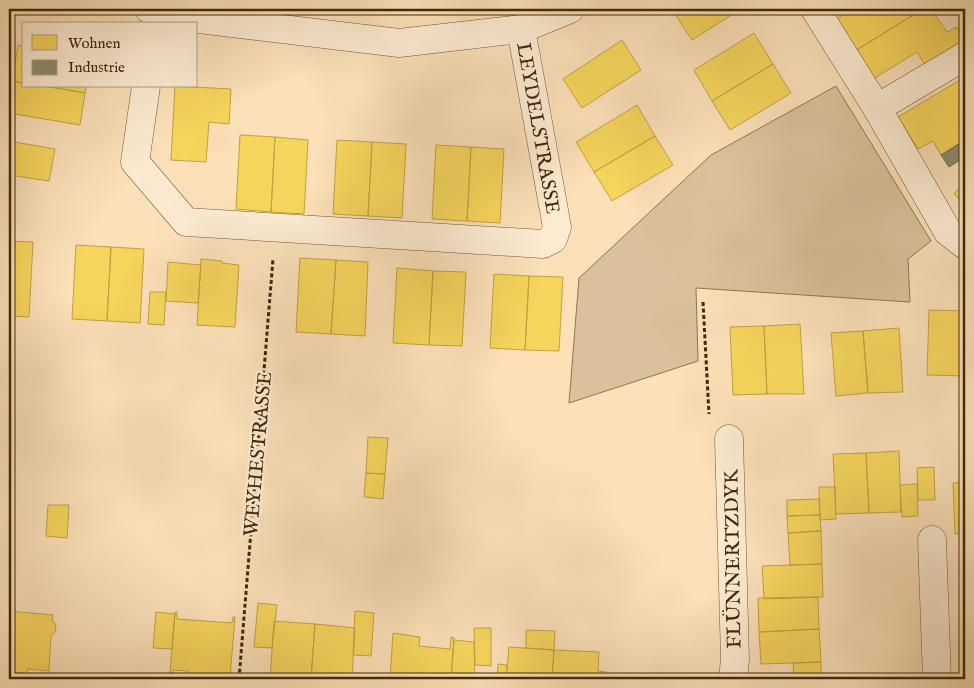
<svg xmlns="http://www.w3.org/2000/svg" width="974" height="688" font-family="'IM FELL English',serif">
  <rect width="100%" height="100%" fill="#fbe0b8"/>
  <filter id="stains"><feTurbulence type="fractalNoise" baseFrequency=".004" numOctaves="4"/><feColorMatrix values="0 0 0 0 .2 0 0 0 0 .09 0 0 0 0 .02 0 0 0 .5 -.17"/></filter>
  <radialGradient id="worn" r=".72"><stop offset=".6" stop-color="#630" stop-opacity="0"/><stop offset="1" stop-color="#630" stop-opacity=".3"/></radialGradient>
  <path fill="#dbc19b" stroke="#8e7653" d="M836 86 931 241 908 259 910 302 696 288 698 361 569 403 579 278 711 155Z"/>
  <path fill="#f6d55c" stroke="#bfa244" d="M676 9H741L692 40 673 11Z
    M853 9H923L855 51 836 19Z
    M923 9H931L947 32 957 27 965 43 926 67 917 52 873 79 855 51Z
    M754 33 773 64 712 101 694 70Z
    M622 40 641 70 582 108 563 79Z
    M18 45 24 47V83L12 81Z
    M773 64 791 93 730 130 712 101Z
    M965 77V140L941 155 933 141 918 149 898 117Z
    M12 81 24 83V86H44L85 93 80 125 9 113Z
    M44 86H86L85 93Z
    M175 86 231 89 229 124 209 122 206 162 171 160Z
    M637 105 655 136 594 172 576 142Z
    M240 135 275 137 271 212 236 209Z
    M655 136 673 165 612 201 594 172Z
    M275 137 308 140 304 214 271 212Z
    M337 140 372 142 368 216 333 214Z
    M9 141 55 149 49 181 9 175Z
    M372 142 406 144 402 218 368 216Z
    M436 145 471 147 467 221 432 219Z
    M471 147 504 149 500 223 467 221Z
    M965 182V204L954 194Z
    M9 241 33 242 29 317 9 316Z
    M76 245 111 247 107 321 72 319Z
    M111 247 144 249 140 323 107 321Z
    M300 258 336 260 331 334 296 332Z
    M201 259 222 261V263L239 265 235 327 197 325Z
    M336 260 368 262 365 336 331 334Z
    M168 262 201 265 198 303 166 301Z
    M397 268 433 271 429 345 393 343Z
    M433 271 466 272 462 346 429 345Z
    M494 274 529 276 525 350 490 348Z
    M529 276 563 277 559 351 525 350Z
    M150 292H166L164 325 148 324Z
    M929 310 965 311V376L927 375Z
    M800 324 804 394H767L764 326Z
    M764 326 767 394 733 395 730 327Z
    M899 328 903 392 868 393 863 331Z
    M863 331 868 393 836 396 831 333Z
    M368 437 388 438 385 474 366 473Z
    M899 451 901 512 869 513 866 453Z
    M866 453 869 513 836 514 833 454Z
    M934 467 935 500H918L917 468Z
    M366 473 385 474 383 499 364 497Z
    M965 482V534H955L953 483Z
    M917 484 918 516 902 517 900 485Z
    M819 487H835L836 519 820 520Z
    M819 499 820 515 787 516V500Z
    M48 505H69L67 538 46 536Z
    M820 515 821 531 788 533 787 516Z
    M821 531 822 564 790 565 788 533Z
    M822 564 823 597 764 599 762 566Z
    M962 578H965V608H963Z
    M818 597 819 629 759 632 758 598Z
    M258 603 277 605 272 648 254 647Z
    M963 608H965V647Z
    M9 611 53 615 52 620 56 625 55 632 51 636 49 671 28 669 26 674 9 671Z
    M355 611 374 613 371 656 353 655Z
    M156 612 175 614 172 649 153 648Z
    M175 612H177V619L232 623 233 617H235L230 677 189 674V671L173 670V673H170Z
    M274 621 315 624 311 679H270Z
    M315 624 355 628 352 679H311Z
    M474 628H491V666L475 665Z
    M819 629 821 662 761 664 759 632Z
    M526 630 555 631 554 650 526 648Z
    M393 633 420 637 419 646 450 649 451 637 454 638 451 679H390Z
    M454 640 474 642 475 679H451Z
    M509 647 554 650 552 679H506Z
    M554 650 599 652 598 671 606 672 605 679H552Z
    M821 662V679H794L793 663Z
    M498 664 507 665 506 679H497Z
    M628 673 648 675V679H627Z
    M648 675 684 678V679H648Z"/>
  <path fill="#8c8c6e" stroke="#756f50" d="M965 140V157L949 167 941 155Z"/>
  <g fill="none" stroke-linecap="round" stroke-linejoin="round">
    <defs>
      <path id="minor" d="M149 9 157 14 399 43 521 29 570 9
        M815 9 877 108 948 232 965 245
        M146 86 135 162 186 222 543 244 553 239 557 227 521 29
        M877 108 965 56
        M729 439 735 659 733 679
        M932 540 937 679"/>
    </defs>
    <use href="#minor" stroke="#6f5836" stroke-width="29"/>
    <path stroke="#402a0b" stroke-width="3" stroke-dasharray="4 2.5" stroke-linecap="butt" d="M703 302 709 414
      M239 679 273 259"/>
    <use href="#minor" stroke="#fcebd1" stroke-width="28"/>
  </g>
  <g text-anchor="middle" stroke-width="5" stroke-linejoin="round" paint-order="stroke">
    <g font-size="20" fill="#402a0b" stroke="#fcebd1">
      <text transform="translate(539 128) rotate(80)" y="7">LEYDELSTRASSE</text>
      <text transform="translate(257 454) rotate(-85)" y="7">WEYHESTRASSE</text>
      <text transform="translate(732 559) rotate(-91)" y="7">FLÜNNERTZDYK</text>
    </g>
  </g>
  <rect width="974" height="688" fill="none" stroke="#fbe0b8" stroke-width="30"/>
  <rect x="10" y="10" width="954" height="668" fill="none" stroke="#402a0b" stroke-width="2.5"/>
  <rect x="15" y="15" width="944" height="658" fill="none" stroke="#402a0b"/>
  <rect x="22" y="22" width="175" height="65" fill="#fcebd1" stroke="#b19e82"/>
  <rect x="32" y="35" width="25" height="15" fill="#f6d55c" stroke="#b19e82"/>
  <text x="68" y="48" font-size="15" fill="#402a0b">Wohnen</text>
  <rect x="32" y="60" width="25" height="15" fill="#8c8c6e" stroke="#b19e82"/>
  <text x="68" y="72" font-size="15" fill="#402a0b">Industrie</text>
  <rect width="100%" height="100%" filter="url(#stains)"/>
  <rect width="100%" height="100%" fill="url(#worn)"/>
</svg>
